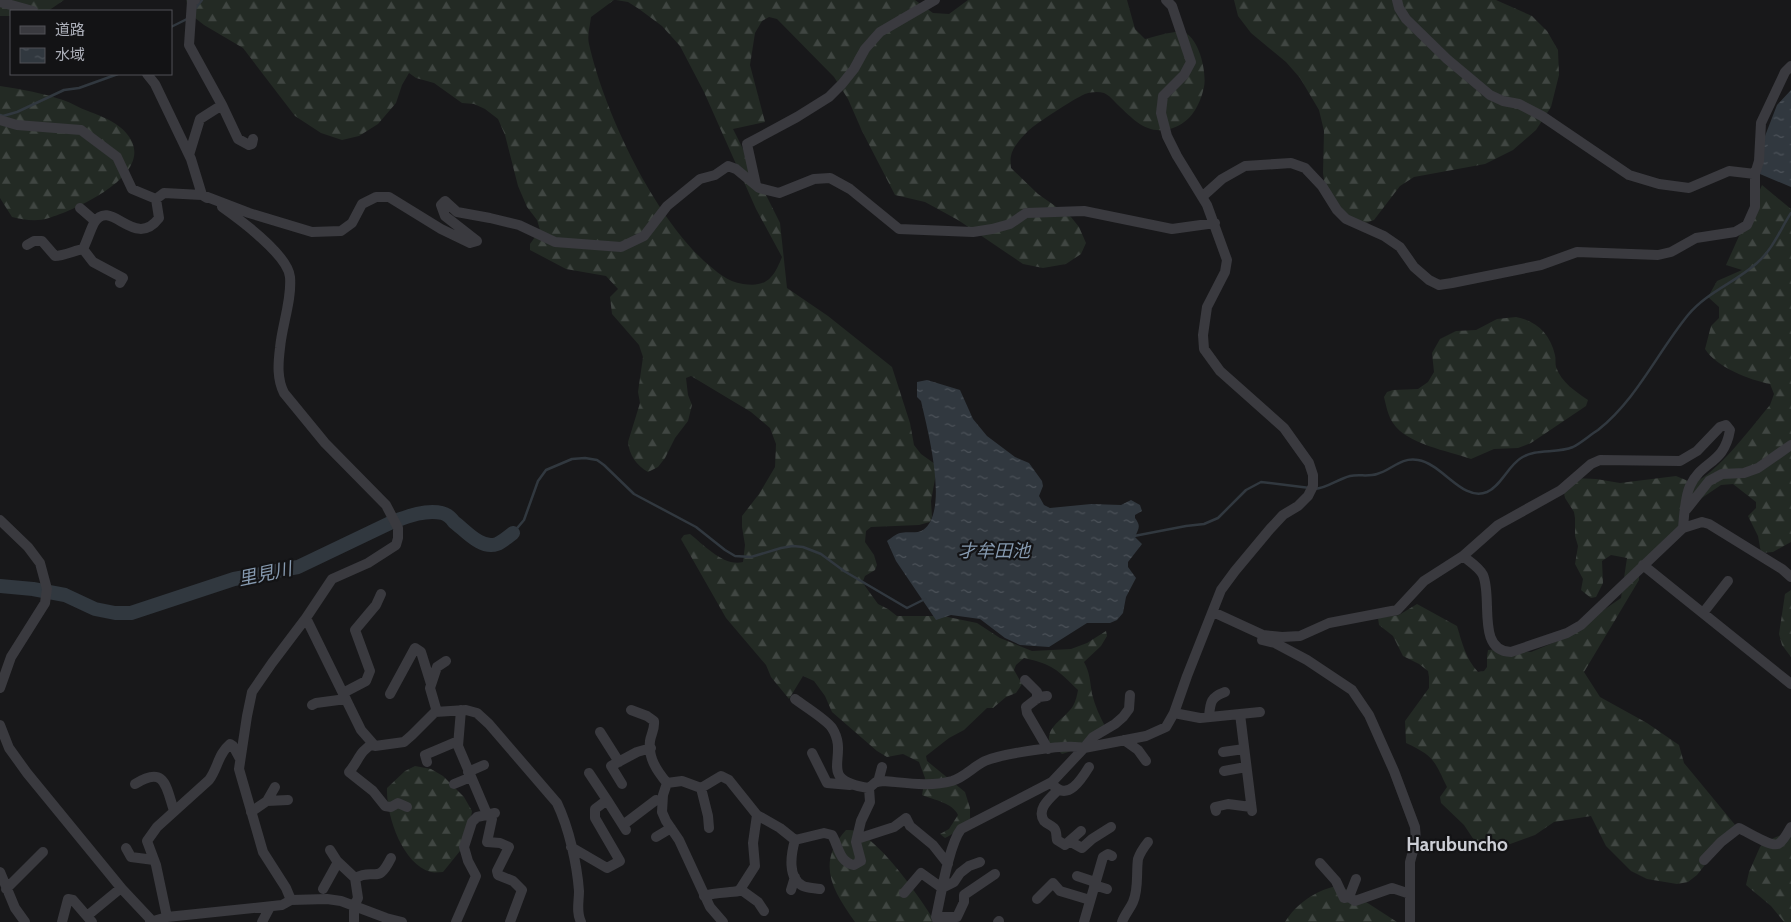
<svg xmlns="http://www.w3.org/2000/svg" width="1791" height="922" font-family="Cabin,'Noto Sans JP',sans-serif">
  <defs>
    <pattern id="forest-firs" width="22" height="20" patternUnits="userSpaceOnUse" patternTransform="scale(1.25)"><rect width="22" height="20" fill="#232a24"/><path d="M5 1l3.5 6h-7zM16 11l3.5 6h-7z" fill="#404642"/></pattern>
    <pattern id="water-ripples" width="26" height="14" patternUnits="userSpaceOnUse" patternTransform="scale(1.25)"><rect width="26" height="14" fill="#31383f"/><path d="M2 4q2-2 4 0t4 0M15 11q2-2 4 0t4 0" fill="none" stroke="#4c5259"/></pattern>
  </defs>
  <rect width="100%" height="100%" fill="#18181a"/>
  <path fill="url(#forest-firs)" d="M0 0H64L48 11H11V16H0Z
    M186 0H614L591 17C590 26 587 36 589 44 605 114 652 212 704 261 716 271 727 282 743 284 753 285 763 286 771 277 776 272 779 264 782 257L756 209 704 92 680 46 662 26 639 9 628 2 616 0H915L933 13 949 14 968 0H1127L1135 29 1145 39C1153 37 1175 30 1182 32 1199 35 1207 73 1204 87 1200 105 1191 122 1173 128 1148 136 1135 121 1118 105 1114 101 1109 95 1104 93 1098 91 1090 92 1085 94 1072 100 1038 122 1028 131 1022 137 1012 148 1011 156 1010 160 1011 164 1011 168L1038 194 1071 217 1079 227 1086 243 1081 254 1066 264 1043 268 1023 264 958 220 925 202 895 195 862 131 848 99 834 77 777 19 769 17 762 21 755 33 750 65 765 122 733 129 780 223 787 288 828 316 892 367 910 423 914 445 921 454 935 464 937 468 931 501 932 517 930 522 919 525 871 527 866 531 865 542 874 555 877 565 875 570 865 576 863 581 865 586 878 604 888 609 897 616H943L977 623 1000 638 1032 651 1071 649 1087 643 1106 631 1107 636 1101 646 1084 662C1090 673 1090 682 1092 694 1095 706 1100 717 1106 728L1078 749 1062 754 1049 742C1047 725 1065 719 1073 706 1076 701 1077 695 1078 690 1058 670 1052 664 1024 658L1016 665 1014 670 1022 684 1016 693 1006 697 993 708H987L964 730 949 738 926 756 927 761 965 792 970 808V819C961 826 955 834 945 838L940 834 949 829 958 815C953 803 934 800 922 795L925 778 919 762 903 754 887 757 877 751 832 712 825 696 814 681 803 676 789 699 771 677 766 665 726 618 681 539 684 535 690 534C704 545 724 567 743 562L745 545 742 527V516L759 494 775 467 776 444 770 428 751 412 691 376 686 378 688 395 692 405 688 421 675 438 665 458 658 467 648 472C637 466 629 455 628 442L640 403 638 392 643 357 639 345 612 314 610 297 618 289 606 276 566 269 530 250V244L540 230 537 220 527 207 518 186 505 135 498 119 485 109 474 104 462 103 434 83 416 78 409 73 402 85 396 103 378 124 359 136 342 140 321 133 295 116 243 48 204 25 190 14Z
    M1234 0H1496L1532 16 1547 31 1558 50 1559 75 1551 107 1536 130 1513 150 1485 164 1414 177 1400 186 1374 220 1363 224 1340 212 1326 194 1323 173 1324 131 1319 110 1300 78 1286 62 1251 33 1238 16Z
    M0 86C21 89 42 93 63 100 72 103 79 108 88 111 103 117 123 124 131 140 151 176 76 210 49 218 37 222 24 220 12 217L0 198Z
    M1762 185 1791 209V542L1773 552 1761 553 1758 536 1748 516 1756 508V502L1733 484 1721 485 1693 504 1685 523 1639 569V580L1584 672 1600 697 1647 723 1679 745 1684 763 1736 826 1697 875 1688 882 1677 884 1647 879 1631 871 1606 846 1591 816 1554 822 1535 835 1502 847 1491 848 1480 845 1474 840 1464 825 1441 803 1440 797 1447 787C1434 760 1434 756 1406 743L1405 721 1429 688V677L1428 671 1419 664 1403 656 1393 636 1379 625 1378 618 1399 615 1417 604 1457 626C1462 643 1466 659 1478 672L1484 671 1487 667V656L1488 650 1499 649 1531 652 1560 640 1621 598 1627 558 1611 555 1602 561 1603 583 1596 597 1591 598 1581 590 1583 579 1575 564 1578 546 1575 536V518L1574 512 1565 498 1564 492 1574 478 1596 479 1620 483 1676 476 1693 483C1718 473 1752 426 1770 405L1774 394 1770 384C1750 380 1716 367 1705 349L1711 326 1719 318V307L1708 297 1717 281 1742 270 1726 265Z
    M1516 317C1537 321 1550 334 1555 355 1556 359 1555 363 1556 367 1562 383 1575 391 1588 400L1586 406 1531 443 1518 448 1494 449 1471 459C1449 451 1406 444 1393 423 1388 416 1386 405 1384 397L1387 392 1393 390 1418 389 1428 382 1434 372 1432 353 1440 339 1456 331 1476 330 1497 319Z
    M1791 590V657L1782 645 1779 634 1785 594Z
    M415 766 431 769 443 776 464 797 472 811 470 824 460 851 443 872C439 872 434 873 431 872 402 864 386 815 387 788L405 771Z
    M1791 825V922H1784L1771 906 1746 885 1749 872 1760 847 1764 842 1781 835Z
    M846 830C850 830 854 830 858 832 885 847 919 896 935 922H855C832 890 816 863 846 830Z
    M1337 886 1346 889 1397 922H1285C1296 904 1316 890 1337 886Z"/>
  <path fill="url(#water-ripples)" d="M1791 90V187L1760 174 1765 136 1777 105Z
    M927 380 960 390 973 419 987 436 1015 457 1029 463 1042 481 1043 486 1039 496 1044 505 1050 508 1091 504 1121 505 1131 500 1140 505 1142 511 1135 515V518C1141 526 1139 528 1135 537L1142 544 1128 562V567L1136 578 1126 597 1123 613 1117 620 1110 623H1087L1049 647 1020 645 1005 638 980 619 951 615 936 620 896 561 887 541C891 538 896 534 900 533 907 531 917 534 923 530 950 512 927 428 921 401L917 397V382Z"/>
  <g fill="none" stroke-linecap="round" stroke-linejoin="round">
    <path stroke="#31383f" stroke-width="2.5" d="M195 9 202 0
      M171 27 187 19
      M0 115 3 116 17 112 64 90 79 88 118 74
      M1315 489C1327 488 1338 479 1350 476 1359 474 1368 477 1377 474 1392 470 1400 457 1418 460 1443 464 1462 502 1487 492 1501 486 1508 466 1521 458 1536 448 1556 454 1573 447 1581 443 1590 435 1598 430 1637 399 1657 353 1688 315 1707 292 1736 282 1757 263 1773 249 1780 230 1791 213
      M513 533 524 520 538 481 546 470 572 459 585 458 597 460 604 465 634 494 696 527 725 550 735 556 751 557 781 548 793 546 803 547 821 554 844 571 907 608 925 599
      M1134 536 1186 526 1204 524 1218 518 1246 490 1261 482 1310 488"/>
    <path stroke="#31383f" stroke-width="14" d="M0 586 33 589 65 595 95 609 115 613H131L234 579 298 567 390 523C406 517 425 509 442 513 447 514 451 518 454 522 465 530 481 550 497 544 502 542 508 537 513 533"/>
    <path stroke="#3a3a3f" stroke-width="10" d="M195 0 192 1 189 45 222 105
      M1397 0 1399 8 1406 19 1447 59 1490 95 1503 101 1519 104 1542 116 1629 175 1659 184 1689 188 1729 171 1755 174
      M0 2 33 11
      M147 74 155 84 191 159 202 195 207 198
      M0 120 17 125 81 130 117 157 132 189 156 199
      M189 155 200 119 222 105 238 139 249 145 252 144 253 139
      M756 185 747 144 797 117 829 97 842 84 854 69 865 49 880 32 935 0
      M1202 197 1222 179 1245 166 1291 163 1305 168 1322 186 1337 210 1346 219 1384 236 1400 247 1414 267 1429 280 1439 285 1452 283 1541 265 1577 252 1658 255 1671 252 1696 238 1735 232 1747 225 1755 207V174L1759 161 1761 123 1785 72 1791 66
      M222 207C239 219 288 255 290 277 292 300 282 325 280 348 278 364 277 379 284 393L325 443 386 505 398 528V538L396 545 368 563 332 579 306 618 272 663 252 692 247 716 239 769 263 852 286 888 291 900
      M80 208 95 221
      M27 245 34 241H42L55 256C63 256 74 251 83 249 87 241 90 231 94 223 111 196 134 251 159 218L156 199 164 193 202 195 249 213 312 232 341 231 352 223 362 204 376 197H389L441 229 470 243 477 241 445 216 441 205 445 201 457 212 490 218 519 225 555 242 621 247 644 236 667 206 700 179 715 175 728 166 736 169 759 188 779 193 814 179 830 178 850 189 899 229 973 232 992 229 1010 224 1026 213 1084 211 1172 229 1215 223
      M83 249 93 262 123 278 120 283
      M1686 510 1709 481 1722 474 1744 473 1758 468 1791 445
      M0 520 28 547 40 563 47 589 45 603 11 657 0 688
      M1463 556C1470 562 1479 567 1483 575 1493 598 1476 651 1511 652L1567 633 1581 625 1683 528 1702 522 1709 524 1782 569 1791 577
      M1643 565 1791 684
      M1213 612 1263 635 1282 637 1300 636 1329 623 1397 610 1424 581 1463 556 1498 525 1561 490 1591 464 1600 460 1680 461 1697 451 1720 427 1726 425 1730 430C1724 465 1702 460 1690 486 1685 496 1684 517 1683 528
      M1703 613 1728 581
      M306 618 361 730 375 746 404 742 412 735 435 712 466 710 477 713 489 724 557 803C569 828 577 864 579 891 579 902 576 912 581 922
      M1262 640 1275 643 1307 660 1352 690 1369 715 1394 771 1415 827 1416 840 1410 862V922
      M1025 680 1037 692V699
      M343 693 366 681 370 671 355 630 376 605 381 594
      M390 694 415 648 421 652 431 684
      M1047 696 1039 697 1026 707 1027 713 1048 749
      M795 699C804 706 827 720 832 728 851 757 814 780 869 788
      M312 705 316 703 346 699
      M461 710 458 746 487 814
      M631 710 647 716 654 721C655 729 651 734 650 741 648 758 657 771 667 783L682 781 701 788
      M437 712 430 688 437 667 446 661
      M1174 713 1200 718 1240 714 1252 811
      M1240 714 1260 712
      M1209 717C1210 702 1211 697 1225 692
      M0 725 9 748 27 773 122 889 153 922
      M600 732 619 762
      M1124 740 1138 750 1146 761
      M373 744C360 750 358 762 349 772L373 791 385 806 391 807 398 803 407 807
      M1223 752 1244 749
      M812 753 827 783 850 785
      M427 762 425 755 458 741
      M1224 771 1246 767
      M468 772 484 765
      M589 773 607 800
      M878 782 882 767
      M667 783 663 795 662 812 666 821 679 840 710 907 723 922
      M135 784C165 765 166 786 174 811
      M454 784 471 777
      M622 784 611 766 637 752 651 748
      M1053 785C1068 801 1081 780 1089 767
      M1058 790C1050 798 1036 809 1044 821 1047 824 1051 825 1054 828 1057 831 1056 836 1057 840L1065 845 1081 831
      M267 801 275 787
      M1216 811 1215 807 1228 804 1251 807
      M251 812 267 801 288 800
      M492 819 487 842 500 843 509 847 497 871 498 875 513 881 522 890 510 922
      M623 825 656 800
      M709 828 708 816 701 788 721 776 729 780 757 815
      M656 837 671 828
      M857 839 894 827 906 818 910 826 933 845 948 864
      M795 840 824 833 832 835C839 847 839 862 854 865L861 861 856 842 861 821 870 802 869 788 876 782 884 781C907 783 930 787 952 781 965 777 974 766 985 761 1002 754 1067 743 1084 748L1093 737 1115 724 1123 717 1129 709 1130 695
      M1071 842 1082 848 1092 839 1111 827
      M571 847 607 868 620 861 595 818V809L607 800 626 830
      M126 848 131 857 154 860
      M330 850 337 861 355 878 358 898 354 906V921
      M1704 860 1721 842 1739 828C1747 832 1771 847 1778 844 1783 842 1788 832 1791 827
      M1320 863 1336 881 1344 898 1349 897
      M0 872 15 908 25 922
      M1077 876 1095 882
      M355 878C376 867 377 886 391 858
      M1356 879 1349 897 1355 901 1392 888 1410 894
      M1094 885 1107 889
      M6 889 43 852
      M323 889 338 862
      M740 889 758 902 764 911
      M791 890 795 877
      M904 893 921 873 942 888 954 882 960 873 969 866 980 862
      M704 896C716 892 727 893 739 891L755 866 753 843 757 815 780 828 795 840C791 854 787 878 803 886 807 888 815 888 820 889
      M1037 899 1053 883 1060 891 1090 900
      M87 916 121 888
      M167 917 156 865 147 841 157 827 209 780C218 768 218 754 230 744L233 746 240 759
      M936 917H957L964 902V895L995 874
      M62 922 68 899 73 900 92 922
      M150 922 167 917 282 905 291 900 327 899 341 901 386 918 402 922
      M262 922 270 907
      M456 922 476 876 468 861 464 847 472 822 477 817 495 813
      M938 922 936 917C941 895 949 845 961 829L1052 782 1084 748 1146 736 1166 727 1174 713 1187 676 1221 590 1235 571 1270 529 1283 515 1298 506 1308 496 1313 486V475L1309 463 1284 428 1220 371 1204 349 1203 335 1207 307 1225 272 1227 260 1207 205 1177 156 1167 136 1161 113 1163 96 1184 75 1191 62 1172 6 1166 0
      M998 922 999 921
      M1084 922 1103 857 1108 854 1112 856
      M1122 922C1125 914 1130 909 1133 902 1139 888 1136 873 1138 859 1140 853 1144 847 1148 842"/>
  </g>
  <g text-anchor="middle" stroke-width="4.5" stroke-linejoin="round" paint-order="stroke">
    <g font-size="18" font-style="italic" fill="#869ab0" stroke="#131315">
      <text x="994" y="557">才牟田池</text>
      <text transform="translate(265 574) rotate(-12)" y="6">里見川</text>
    </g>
    <g font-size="19" font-weight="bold" fill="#ccced5" stroke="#131315">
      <text x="1457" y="851">Harubuncho</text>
    </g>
  </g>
  <rect x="10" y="10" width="162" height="65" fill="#131315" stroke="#505157"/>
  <rect x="20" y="26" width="25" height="8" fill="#3a3a3f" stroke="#505157"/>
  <text x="55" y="35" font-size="15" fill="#acafb9">道路</text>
  <rect x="20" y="48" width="25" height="15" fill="url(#water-ripples)" stroke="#505157"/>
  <text x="55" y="60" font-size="15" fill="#acafb9">水域</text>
</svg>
